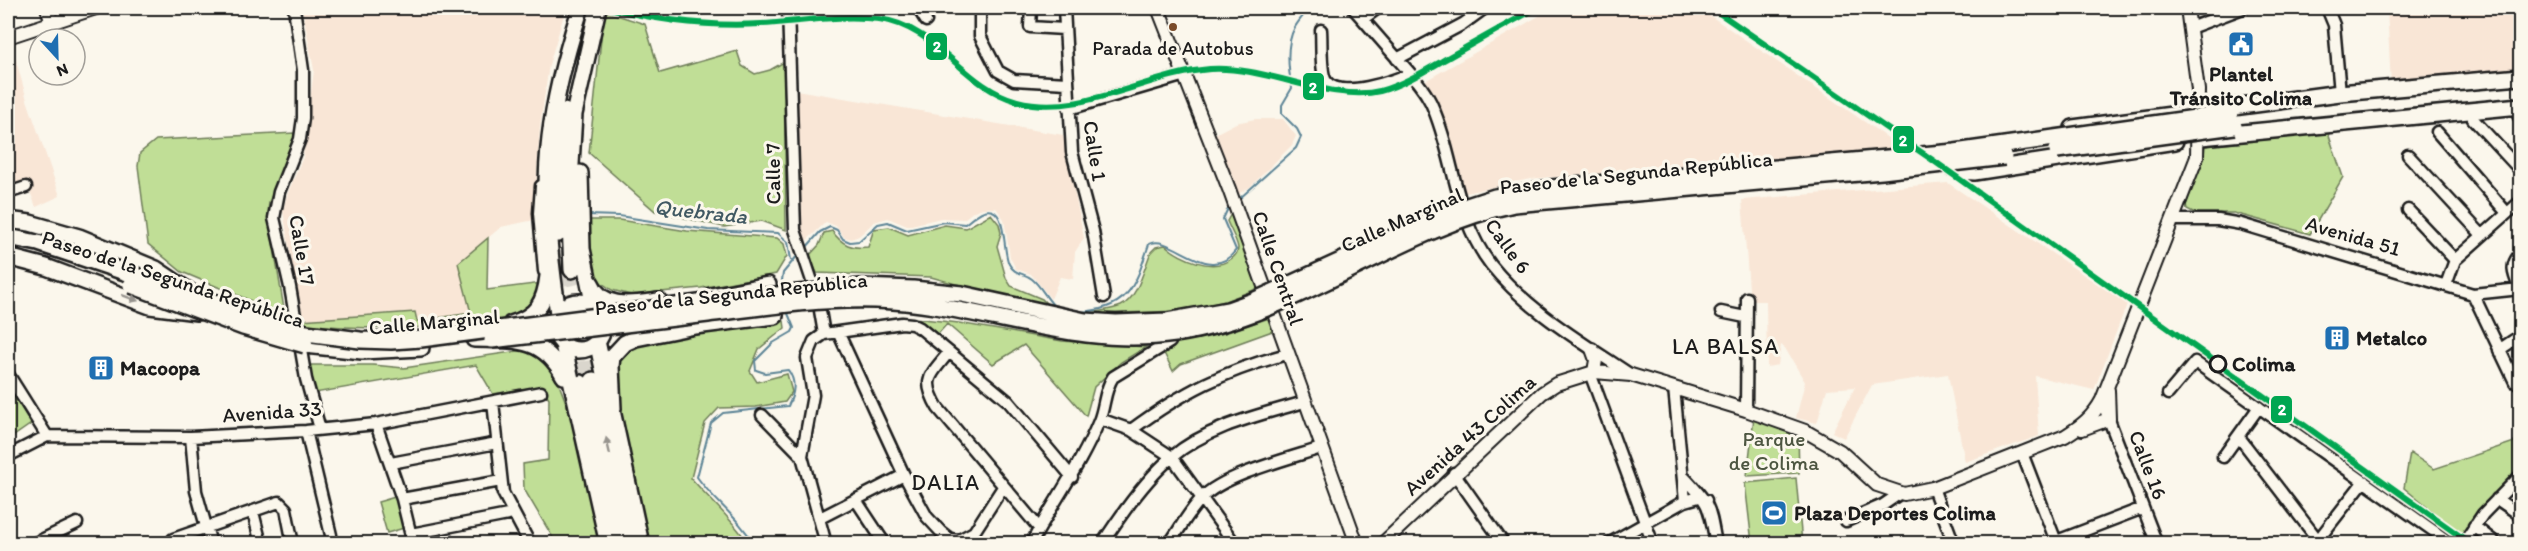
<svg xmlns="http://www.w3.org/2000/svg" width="2528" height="551" font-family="Itim,sans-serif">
  <rect width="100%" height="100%" fill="#fbf7ec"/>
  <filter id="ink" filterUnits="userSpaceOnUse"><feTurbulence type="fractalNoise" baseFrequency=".0167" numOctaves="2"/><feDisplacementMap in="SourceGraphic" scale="12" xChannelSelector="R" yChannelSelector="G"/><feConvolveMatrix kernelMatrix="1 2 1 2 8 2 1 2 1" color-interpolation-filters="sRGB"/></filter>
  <g filter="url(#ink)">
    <path fill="#f9e6d6" d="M302 8H566L549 65 540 127 534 220 501 227 458 263 472 313 416 321 415 312 301 320 283 210 287 195 303 157 314 70Z
      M1553 8H1699L1904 149 1530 179 1461 194 1445 124 1425 81Z
      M2387 8H2520V74L2391 85Z
      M11 42 27 100 60 196 36 207 27 184 8 190V43Z
      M796 90 1063 135 1084 238 1075 252 1073 279 1060 277 1051 299 1031 274 1016 269 1010 257 1004 219 996 208H983L974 211 964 219 941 218 907 226 888 218 874 222 859 236 851 239 844 237 836 226 826 222 805 242 800 226Z
      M1255 119H1283L1296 136 1292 145 1250 187 1238 194 1213 135 1236 123Z
      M1948 183 2127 304 2094 390 2035 376 2039 436 1965 462 1948 374 1872 385 1844 438 1832 432 1855 387 1827 389 1817 423 1796 418 1805 382 1785 348 1781 345 1778 365 1767 367 1766 301H1750L1742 200Z"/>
    <path fill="#c0de96" stroke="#6e7d59" stroke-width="1.5" d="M604 11 645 24 660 73 737 51 742 66 755 74 770 70 784 62 786 230 762 221 724 227 655 211 589 153Z
      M295 133 294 144 269 202 268 212 285 315 182 272 148 244 138 166 140 153 156 140Z
      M2328 133 2343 177 2310 234 2234 213H2195L2187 209 2186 205 2204 155 2205 146Z
      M991 214 999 224 1001 233 997 246 1006 278 1011 286 1042 299 1055 312 931 277 817 273 809 256 819 245 824 233 832 231C842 245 852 249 868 247L874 229 889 227 908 235 945 225 966 228Z
      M1231 214 1259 288 1225 301 1182 311 1088 314C1099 311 1111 310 1121 306 1138 298 1144 268 1151 252L1156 247 1165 245C1180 258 1212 273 1231 259 1234 257 1238 253 1238 248 1237 240 1230 229 1227 221Z
      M590 220H619L687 231 777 238 784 244 787 256 776 274 701 288 631 295 612 290 599 281 593 267 587 248Z
      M488 238 487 290 542 283V293L522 316C446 329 378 331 302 324L301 320 415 312 417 321 471 313 458 263Z
      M914 318 959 323 1062 341 1146 347 1121 362 1094 387 1086 416 1024 345 993 364 947 324 938 334Z
      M1269 318 1275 330 1181 364 1173 371 1162 349 1170 344 1225 333Z
      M784 321 785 328 759 349 750 371 757 382 787 374 792 392 785 402 756 407 719 408 705 423 691 478C710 500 732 519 748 543H647L618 408 617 361 624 350 634 345Z
      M518 351C527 352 538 353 544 359 569 383 592 505 602 543H556L524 489 523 464 548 460 549 398 541 386 493 394 476 365 315 393 309 365H373L404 368Z
      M8 385 31 424 8 440Z
      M1754 417 1798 434 1799 473 1747 476Z
      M2520 440V472L2466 539 2404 488 2410 453 2434 469Z
      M1796 478 1802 543H1752L1745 483Z
      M395 497 404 528 387 533 378 502Z"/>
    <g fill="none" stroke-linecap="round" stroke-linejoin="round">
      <path stroke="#5c8496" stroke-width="2" d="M1239 199 1296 148 1301 137 1297 129 1282 114V105L1292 88C1288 69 1285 45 1295 27 1299 20 1305 14 1309 8
        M587 215 619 216 708 230 778 233 788 242 791 260
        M805 249 820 232 830 227 837 230 843 239 850 242 859 241 878 224 888 222 907 230 944 222 965 224C970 220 978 213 984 211 1008 204 1002 251 1009 264 1015 275 1023 272 1032 279 1041 286 1047 300 1056 308
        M781 288 783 273 798 255
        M1076 312C1128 311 1135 287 1149 244 1171 232 1209 287 1236 250L1223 219 1229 206
        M754 544C739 518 714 501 697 477L711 423 723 413 788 406C794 394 797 382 788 370L765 373 756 370 755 361 773 343 792 332 794 328 787 311"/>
      <path stroke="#dad6cd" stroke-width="15" stroke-dasharray="15 8" stroke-linecap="butt" d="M572 270 593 380
        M561 271 581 383"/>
      <defs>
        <path id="minor" d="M294 8 303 70V118L300 139 279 192 274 218 290 287 306 379 320 429
          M788 8 795 230 818 299 824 334
          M918 8 926 21
          M980 8V36L998 71 1014 80 1067 83
          M1031 8 1030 27 1064 29
          M1064 8 1072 152 1093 231 1104 297
          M1353 8C1367 24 1381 40 1395 56 1408 71 1422 85 1431 103 1455 156 1454 217 1491 265 1528 311 1582 342 1631 375
          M2327 8 2334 25 2340 93
          M1363 19 1378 8
          M2190 28 2243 8
          M1321 30C1322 41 1320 72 1326 81 1339 100 1395 81 1410 73
          M1397 59 1463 24 1485 8
          M1069 109 1185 75
          M2518 115 2520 118
          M2473 119 2520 170
          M2437 132 2507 213
          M2408 155 2482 235
          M541 186 539 213 544 271
          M8 193 26 187
          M2408 210 2455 260
          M2174 220H2218L2241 224 2473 294 2520 289C2514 275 2509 266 2520 254
          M2446 285 2455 260 2520 202
          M2473 294 2515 382 2520 379
          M1012 312 1050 321
          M1721 312 1745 317
          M838 332 904 475 927 517 941 532 950 539 959 540 974 532 1003 487
          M2499 350 2520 336
          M949 352C930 376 921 379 938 408L1039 528
          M1590 373 1653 544
          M8 374 47 436
          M1674 388 1685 501
          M2168 394 2195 362 2452 544
          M493 402 503 493 530 544
          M1746 410 1747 298
          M2106 412 2157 544
          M762 415 802 456
          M1100 419 1131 430 1172 457 1235 544
          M376 424 402 499 413 544
          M1131 430C1184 391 1224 371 1287 354
          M306 431 331 535
          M191 437 196 491 211 544
          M2239 437 2321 544
          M2022 453 2057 544
          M8 456 47 436 191 437 306 431 376 424 541 392
          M2223 457 2259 407
          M391 463 497 443
          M1454 473 1504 544
          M1683 476C1710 504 1709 505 1716 544
          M1933 488 1954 544
          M402 499 501 481
          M2497 499 2520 515
          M856 500 885 544
          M253 512 261 544
          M820 518 904 475
          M1846 521 1883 505 1899 494
          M2474 526 2497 544
          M411 534 513 514
          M173 539 279 502 286 509 293 544
          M33 544 77 523
          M826 544 802 456 813 395 807 358 814 341 824 334 902 323 912 324 920 328 1008 401 1072 477
          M1031 544C1053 502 1081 465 1099 421 1105 407 1104 390 1113 377L1170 342
          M1102 544C1120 516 1147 478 1172 457 1208 426 1260 415 1304 402
          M1169 544C1180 529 1189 511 1202 498 1223 475 1291 458 1321 448
          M1608 544 1685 501 1699 497 1706 500
          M2049 544 2143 508
          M2311 544 2318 540 2364 481
          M2463 544 2483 514 2520 476"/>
        <path id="major" d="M47 8 52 23
          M1158 8 1229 189 1357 544
          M8 37 96 8
          M1592 349 1596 360 1594 372
          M2082 429 2109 419 2108 390
          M1382 544 1542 393 1556 384 1594 372 1631 375 1746 410 1805 431 1840 451 1877 485 1904 494 1933 488 2065 436C2081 426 2093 417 2102 400L2197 157 2198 90 2187 8"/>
        <path id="highway" d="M2073 128 2340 93 2520 77
          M2201 137 2520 106
          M1946 156C1947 170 1962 172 1974 172L2175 141
          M580 173 582 249 594 307
          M8 220 30 223 79 237 156 269 190 292
          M558 234 559 165 564 111
          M8 237 38 243 80 257
          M8 257 46 267 150 306 197 312
          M572 270 569 198 574 114 598 8
          M591 283C602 311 634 304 659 301
          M711 296 768 285
          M555 326a24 24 0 1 1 48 0a24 24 0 1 1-48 0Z
          M558 313C549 255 543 197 550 138 555 95 566 54 579 13
          M511 324C537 317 545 302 548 276
          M474 339C514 340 543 336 564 376
          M597 341 641 544
          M563 344 608 544
          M305 345 362 351 421 348
          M593 380 631 544
          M581 383 617 538
          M613 409 611 366 612 357 625 343 636 338 695 326 775 316"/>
      </defs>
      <use href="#minor" stroke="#1c1c1c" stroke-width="15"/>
      <use href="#major" stroke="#1c1c1c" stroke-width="16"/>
      <use href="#highway" stroke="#1c1c1c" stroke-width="20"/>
      <use href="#minor" stroke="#fbf7ec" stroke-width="10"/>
      <use href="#major" stroke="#fbf7ec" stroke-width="12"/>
      <use href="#highway" stroke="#fbf7ec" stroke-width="15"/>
      <defs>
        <path id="highway-bridge" d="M2057 150 2234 126
          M80 257 306 333 360 340 391 341 421 339 714 301 861 287 913 289 962 294 1085 321 1116 323 1167 321 1228 310 1253 301 1446 213 1495 197 1551 188 1955 152 2231 113
          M131 285 243 327 305 345
          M492 340C564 332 636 323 708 314 763 307 821 298 876 300 977 303 1073 349 1175 334 1297 316 1395 230 1514 204L1882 171 2004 157"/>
      </defs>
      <use href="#highway-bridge" stroke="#1c1c1c" stroke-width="20" stroke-linecap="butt"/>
      <use href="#highway-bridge" stroke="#fbf7ec" stroke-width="15"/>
      <defs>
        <path id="rail-1" d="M610 8C660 21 710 27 761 24 800 22 841 14 879 19 937 26 963 87 1017 101 1082 118 1146 74 1210 69 1264 65 1332 103 1380 91 1402 85 1423 72 1442 61 1474 43 1505 25 1537 8
          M1712 8 1934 161 2471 544"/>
      </defs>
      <use href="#rail-1" stroke="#fbf7ec" stroke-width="10"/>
      <use href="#rail-1" stroke="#00a651" stroke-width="6"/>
    </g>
    <defs><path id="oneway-solid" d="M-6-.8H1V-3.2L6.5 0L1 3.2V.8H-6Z" transform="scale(1.5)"/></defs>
    <g fill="#97948e">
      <use href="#oneway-solid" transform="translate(130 298) rotate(20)"/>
      <use href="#oneway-solid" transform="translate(608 446) rotate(-103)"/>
    </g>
  </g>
  <defs>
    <symbol id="civic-square" viewBox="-11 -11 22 22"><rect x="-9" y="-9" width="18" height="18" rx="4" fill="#1f6fb2" stroke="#fbf7ec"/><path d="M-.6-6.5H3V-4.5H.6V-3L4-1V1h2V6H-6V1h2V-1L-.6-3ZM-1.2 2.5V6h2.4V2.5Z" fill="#fff"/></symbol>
    <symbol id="building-square" viewBox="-11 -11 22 22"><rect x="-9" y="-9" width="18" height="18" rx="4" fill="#1f6fb2" stroke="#fbf7ec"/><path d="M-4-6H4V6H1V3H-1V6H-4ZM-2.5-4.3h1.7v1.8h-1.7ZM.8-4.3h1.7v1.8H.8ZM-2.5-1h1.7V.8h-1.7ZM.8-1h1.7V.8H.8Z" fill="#fff"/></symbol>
    <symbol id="stadium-square" viewBox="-11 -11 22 22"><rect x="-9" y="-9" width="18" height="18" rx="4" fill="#1f6fb2" stroke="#fbf7ec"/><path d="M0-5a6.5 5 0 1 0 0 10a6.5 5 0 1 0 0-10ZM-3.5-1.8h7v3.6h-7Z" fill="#fff"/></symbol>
  </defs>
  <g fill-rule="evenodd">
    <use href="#civic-square" x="2226" y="29" width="30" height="30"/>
    <use href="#building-square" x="2322" y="323" width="30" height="30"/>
    <use href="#building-square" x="86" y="353" width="30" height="30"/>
    <use href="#stadium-square" x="1759" y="498" width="30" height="30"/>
  </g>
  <circle fill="#7a4b2a" stroke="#fbf7ec" stroke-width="2" cx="1173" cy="27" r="5"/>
  <circle fill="#fbf7ec" stroke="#1c1c1c" stroke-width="3" cx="2218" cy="364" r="8"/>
  <g text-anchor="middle" stroke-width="6" stroke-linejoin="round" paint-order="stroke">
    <g font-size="20" fill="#1c1c1c" stroke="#fbf7ec">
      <text x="1173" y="55">Parada de Autobus</text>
    </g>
    <g font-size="21" font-weight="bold" fill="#1c1c1c" stroke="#fbf7ec" text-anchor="start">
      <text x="2241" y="81" text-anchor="middle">Plantel<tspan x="2241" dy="24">Tránsito Colima</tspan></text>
      <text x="2356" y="345">Metalco</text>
      <text x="120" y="375">Macoopa</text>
      <text x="1794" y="520">Plaza Deportes Colima</text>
    </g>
    <g font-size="21" fill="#1c1c1c" stroke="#fbf7ec">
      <text transform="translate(1095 151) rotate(81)" y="7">Calle 1</text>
      <text transform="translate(1636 173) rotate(-6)" y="7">Paseo de la Segunda República</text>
      <text transform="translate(773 174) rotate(-91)" y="7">Calle 7</text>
      <text transform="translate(1402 220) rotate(-24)" y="7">Calle Marginal</text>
      <text transform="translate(2353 236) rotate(16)" y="7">Avenida 51</text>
      <text transform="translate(1508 246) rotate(54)" y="7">Calle 6</text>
      <text transform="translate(302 250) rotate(80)" y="7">Calle 17</text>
      <text transform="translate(1278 268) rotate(71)" y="7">Calle Central</text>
      <text transform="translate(173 279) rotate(18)" y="7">Paseo de la Segunda República</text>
      <text transform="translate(731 294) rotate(-6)" y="7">Paseo de la Segunda República</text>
      <text transform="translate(434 322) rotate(-5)" y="7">Calle Marginal</text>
      <text transform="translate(272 412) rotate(-4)" y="7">Avenida 33</text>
      <text transform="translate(1470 435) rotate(-42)" y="7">Avenida 43 Colima</text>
      <text transform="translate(2148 465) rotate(69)" y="7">Calle 16</text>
    </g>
    <g font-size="21" font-weight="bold" fill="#1c1c1c" stroke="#fbf7ec" text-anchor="start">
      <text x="2232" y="371">Colima</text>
    </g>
    <g font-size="21" fill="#4d5641" stroke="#fbf7ec">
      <text x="1774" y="446">Parque<tspan x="1774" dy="24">de Colima</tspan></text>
    </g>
    <g font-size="22" font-style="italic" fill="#415963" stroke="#fbf7ec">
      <text transform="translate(701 211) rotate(6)" y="8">Quebrada</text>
    </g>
    <g font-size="22" letter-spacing="1.5" fill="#1c1c1c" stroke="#fbf7ec">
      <text x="1726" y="354">LA BALSA</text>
      <text x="946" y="490">DALIA</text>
    </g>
  </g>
  <g stroke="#fbf7ec" stroke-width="2">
    <rect x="925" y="32" width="23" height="29" rx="6" fill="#00a651"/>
    <rect x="1302" y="72" width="23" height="29" rx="6" fill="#00a651"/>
    <rect x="1892" y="125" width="23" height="29" rx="6" fill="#00a651"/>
    <rect x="2270" y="395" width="23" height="29" rx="6" fill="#00a651"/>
  </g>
  <g font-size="16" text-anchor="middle" font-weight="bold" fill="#fff">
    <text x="937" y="52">2</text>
    <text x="1313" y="93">2</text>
    <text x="1903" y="146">2</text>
    <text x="2282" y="415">2</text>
  </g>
  <rect width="2528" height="551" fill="none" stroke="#fbf7ec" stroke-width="30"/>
  <rect x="15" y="15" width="2498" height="521" fill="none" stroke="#1c1c1c" stroke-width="2" filter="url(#ink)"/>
  <g transform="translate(57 57) rotate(158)"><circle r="28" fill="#fbf7ec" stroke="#a29f99" stroke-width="1.5"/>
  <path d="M0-4.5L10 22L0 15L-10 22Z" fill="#1f6fb2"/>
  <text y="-9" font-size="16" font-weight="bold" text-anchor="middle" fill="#1c1c1c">N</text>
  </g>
</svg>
